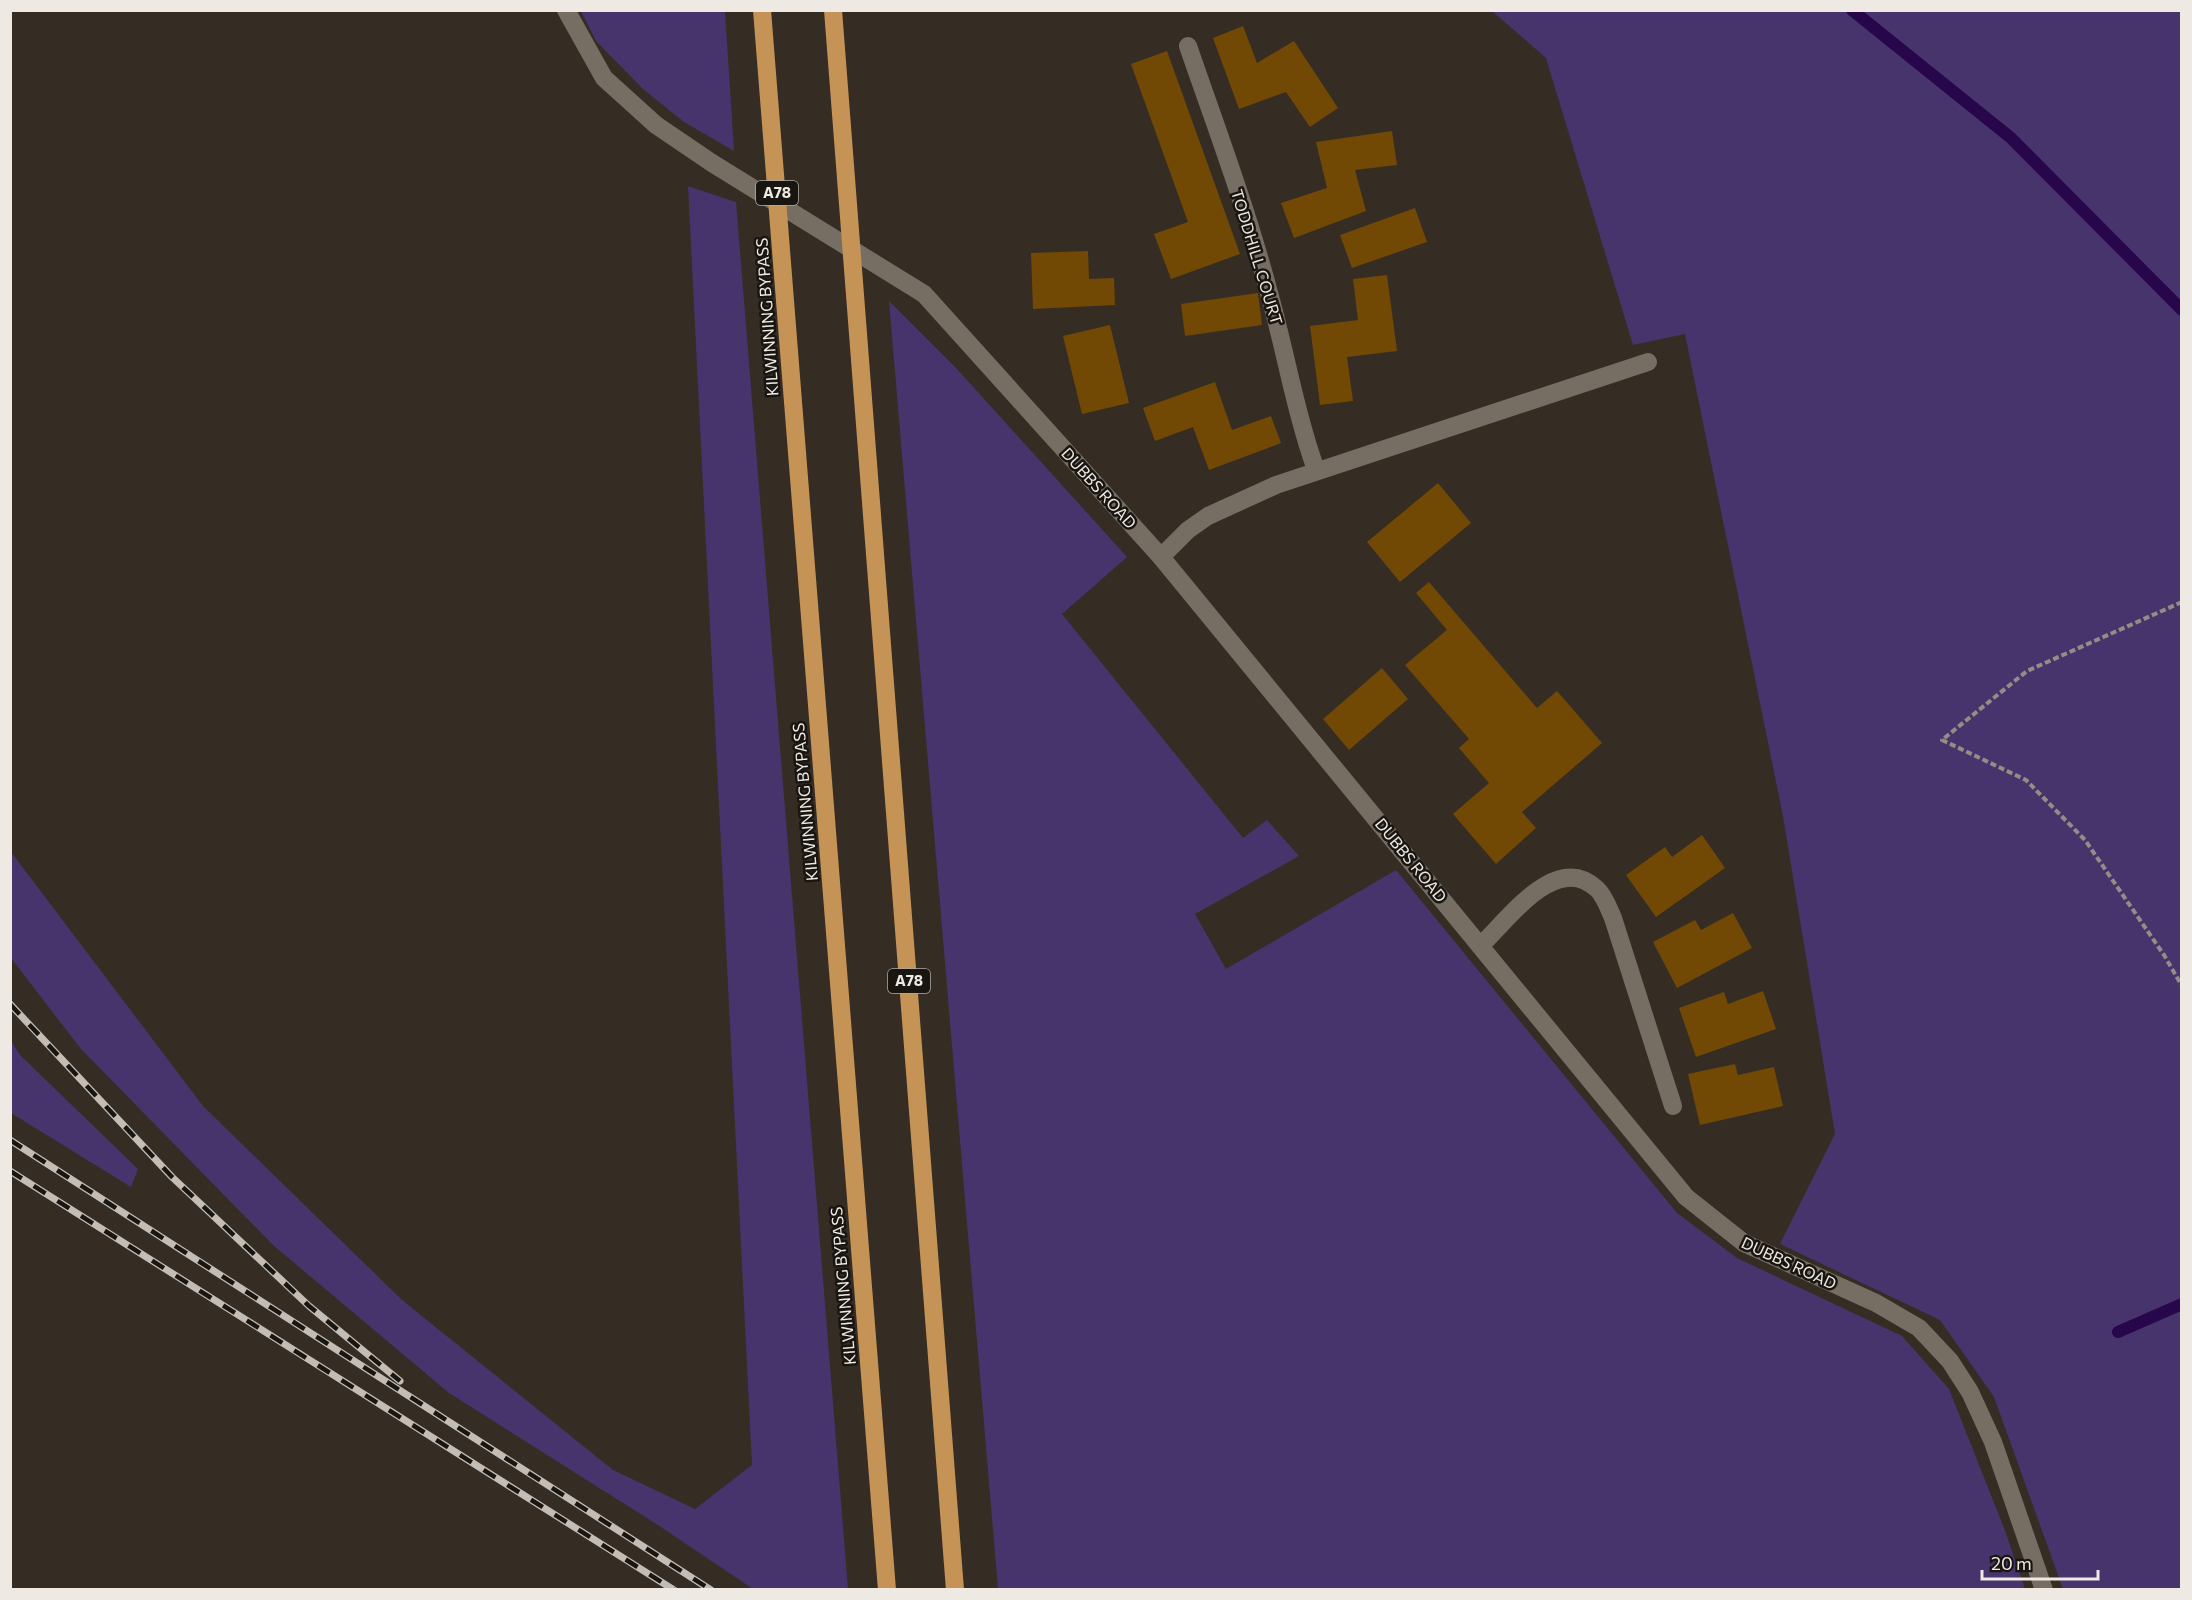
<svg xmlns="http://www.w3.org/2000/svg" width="2192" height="1600" font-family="Commissioner,sans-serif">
  <rect width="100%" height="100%" fill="#352d24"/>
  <path fill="#47346c" d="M581 11H725L734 151 684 122 643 89 596 41Z
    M1492 11H2181V1589H2063L1994 1397 1940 1320 1780 1244 1835 1134 1783 816 1685 334 1633 345 1546 58Z
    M688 186 736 202 848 1589H753L661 1527 449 1393 273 1245 81 1049 11 958V852L203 1106 402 1300 613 1470 695 1509 752 1465Z
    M889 301 957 369 1127 557 1062 614 1243 838 1267 820 1299 856 1195 914 1226 969 1396 870 1677 1213 1737 1258 1902 1336 1949 1389 2004 1528 2025 1589H998Z
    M11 1041 21 1056 138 1169 131 1187 11 1113Z"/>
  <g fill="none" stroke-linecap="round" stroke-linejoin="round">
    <path stroke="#27064c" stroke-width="12" d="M1852 10 2011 138 2182 310
      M2118 1332 2182 1304"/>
  </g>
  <path fill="#724805" d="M1243 26 1257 63 1294 41 1338 108 1310 127 1286 92 1239 109 1213 38Z
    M1167 51 1240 254 1171 279 1154 234 1188 222 1131 64Z
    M1392 131 1397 165 1355 170 1366 211 1294 238 1281 203 1327 188 1316 142Z
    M1415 208 1427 242 1352 268 1340 235Z
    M1088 251 1089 279 1114 278 1115 305 1033 309 1031 253Z
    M1387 275 1397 351 1347 357 1353 401 1320 405 1310 326 1358 320 1353 279Z
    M1258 293 1262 325 1185 336 1181 304Z
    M1110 325 1129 403 1082 414 1063 336Z
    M1215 382 1232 430 1271 416 1281 443 1209 470 1193 427 1155 441 1143 408Z
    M1438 483 1471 523 1400 582 1367 542Z
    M1429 582 1537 708 1557 691 1602 743 1522 812 1536 828 1496 864 1453 814 1489 783 1459 748 1469 739 1405 665 1447 630 1416 593Z
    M1382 668 1408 699 1349 750 1323 719Z
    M1702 835 1725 868 1656 917 1626 875 1665 847 1672 857Z
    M1733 913 1752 948 1677 988 1653 942 1695 920 1701 930Z
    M1763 991 1776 1029 1696 1057 1679 1008 1724 992 1728 1004Z
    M1735 1064 1738 1075 1774 1067 1783 1106 1700 1125 1688 1074Z"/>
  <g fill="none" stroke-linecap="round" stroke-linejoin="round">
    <path stroke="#948d86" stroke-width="4" stroke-dasharray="6 3" stroke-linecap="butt" d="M2182 602 2027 671 1942 740 2026 780 2085 840 2164 955 2182 986"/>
    <path stroke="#766d63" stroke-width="18" d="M1481 945C1509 919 1556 851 1597 889 1604 895 1609 909 1613 918L1673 1106"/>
    <path stroke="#766d63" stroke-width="18" d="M566 10 604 78 656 125 712 163 924 294 1161 557 1686 1197 1744 1243 1876 1303 1919 1328 1950 1361 1970 1392 1993 1442 2044 1590
      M1188 46C1216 127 1246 207 1268 289 1285 349 1295 411 1316 470
      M1161 557 1188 530 1208 516 1276 485 1648 362"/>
    <path stroke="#c69356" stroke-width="18" d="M762 10 887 1590
      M833 10 955 1590"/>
    <defs>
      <path id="rail" d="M10 1004 172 1177 309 1306 400 1381
        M10 1140 711 1590
        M10 1171 674 1590"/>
    </defs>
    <use href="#rail" stroke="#c3bdb6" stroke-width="7"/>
    <use href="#rail" stroke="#191612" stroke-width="4.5" stroke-dasharray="14" stroke-linecap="butt"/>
  </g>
  <g text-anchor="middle" stroke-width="5" stroke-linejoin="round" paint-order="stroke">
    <g fill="#191612" stroke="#aeaaa4" stroke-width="1.5">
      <rect x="756" y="181" width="42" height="24" rx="4.5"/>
      <rect x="888" y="969" width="42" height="24" rx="4.5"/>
    </g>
    <g font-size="15" font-weight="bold" fill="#eee9e3">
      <text x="777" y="198">A78</text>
      <text x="909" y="986">A78</text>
    </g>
    <g font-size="16" fill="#eee9e3" stroke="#191612">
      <text transform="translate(1257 257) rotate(73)" y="6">TODDHILL COURT</text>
      <text transform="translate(767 317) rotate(-94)" y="6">KILWINNING BYPASS</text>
      <text transform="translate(1099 488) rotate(48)" y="6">DUBBS ROAD</text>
      <text transform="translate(805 802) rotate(-95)" y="6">KILWINNING BYPASS</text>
      <text transform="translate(1411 860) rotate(51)" y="6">DUBBS ROAD</text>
      <text transform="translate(1789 1263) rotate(25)" y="6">DUBBS ROAD</text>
      <text transform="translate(843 1286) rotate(-95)" y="6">KILWINNING BYPASS</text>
    </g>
  </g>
  <rect width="2192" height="1600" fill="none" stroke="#eee9e3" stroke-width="24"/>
  <path d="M1982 1570v9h116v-9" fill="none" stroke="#eee9e3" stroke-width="3"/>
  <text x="1991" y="1570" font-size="18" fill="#eee9e3" stroke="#191612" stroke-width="4.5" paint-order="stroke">20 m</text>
</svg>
